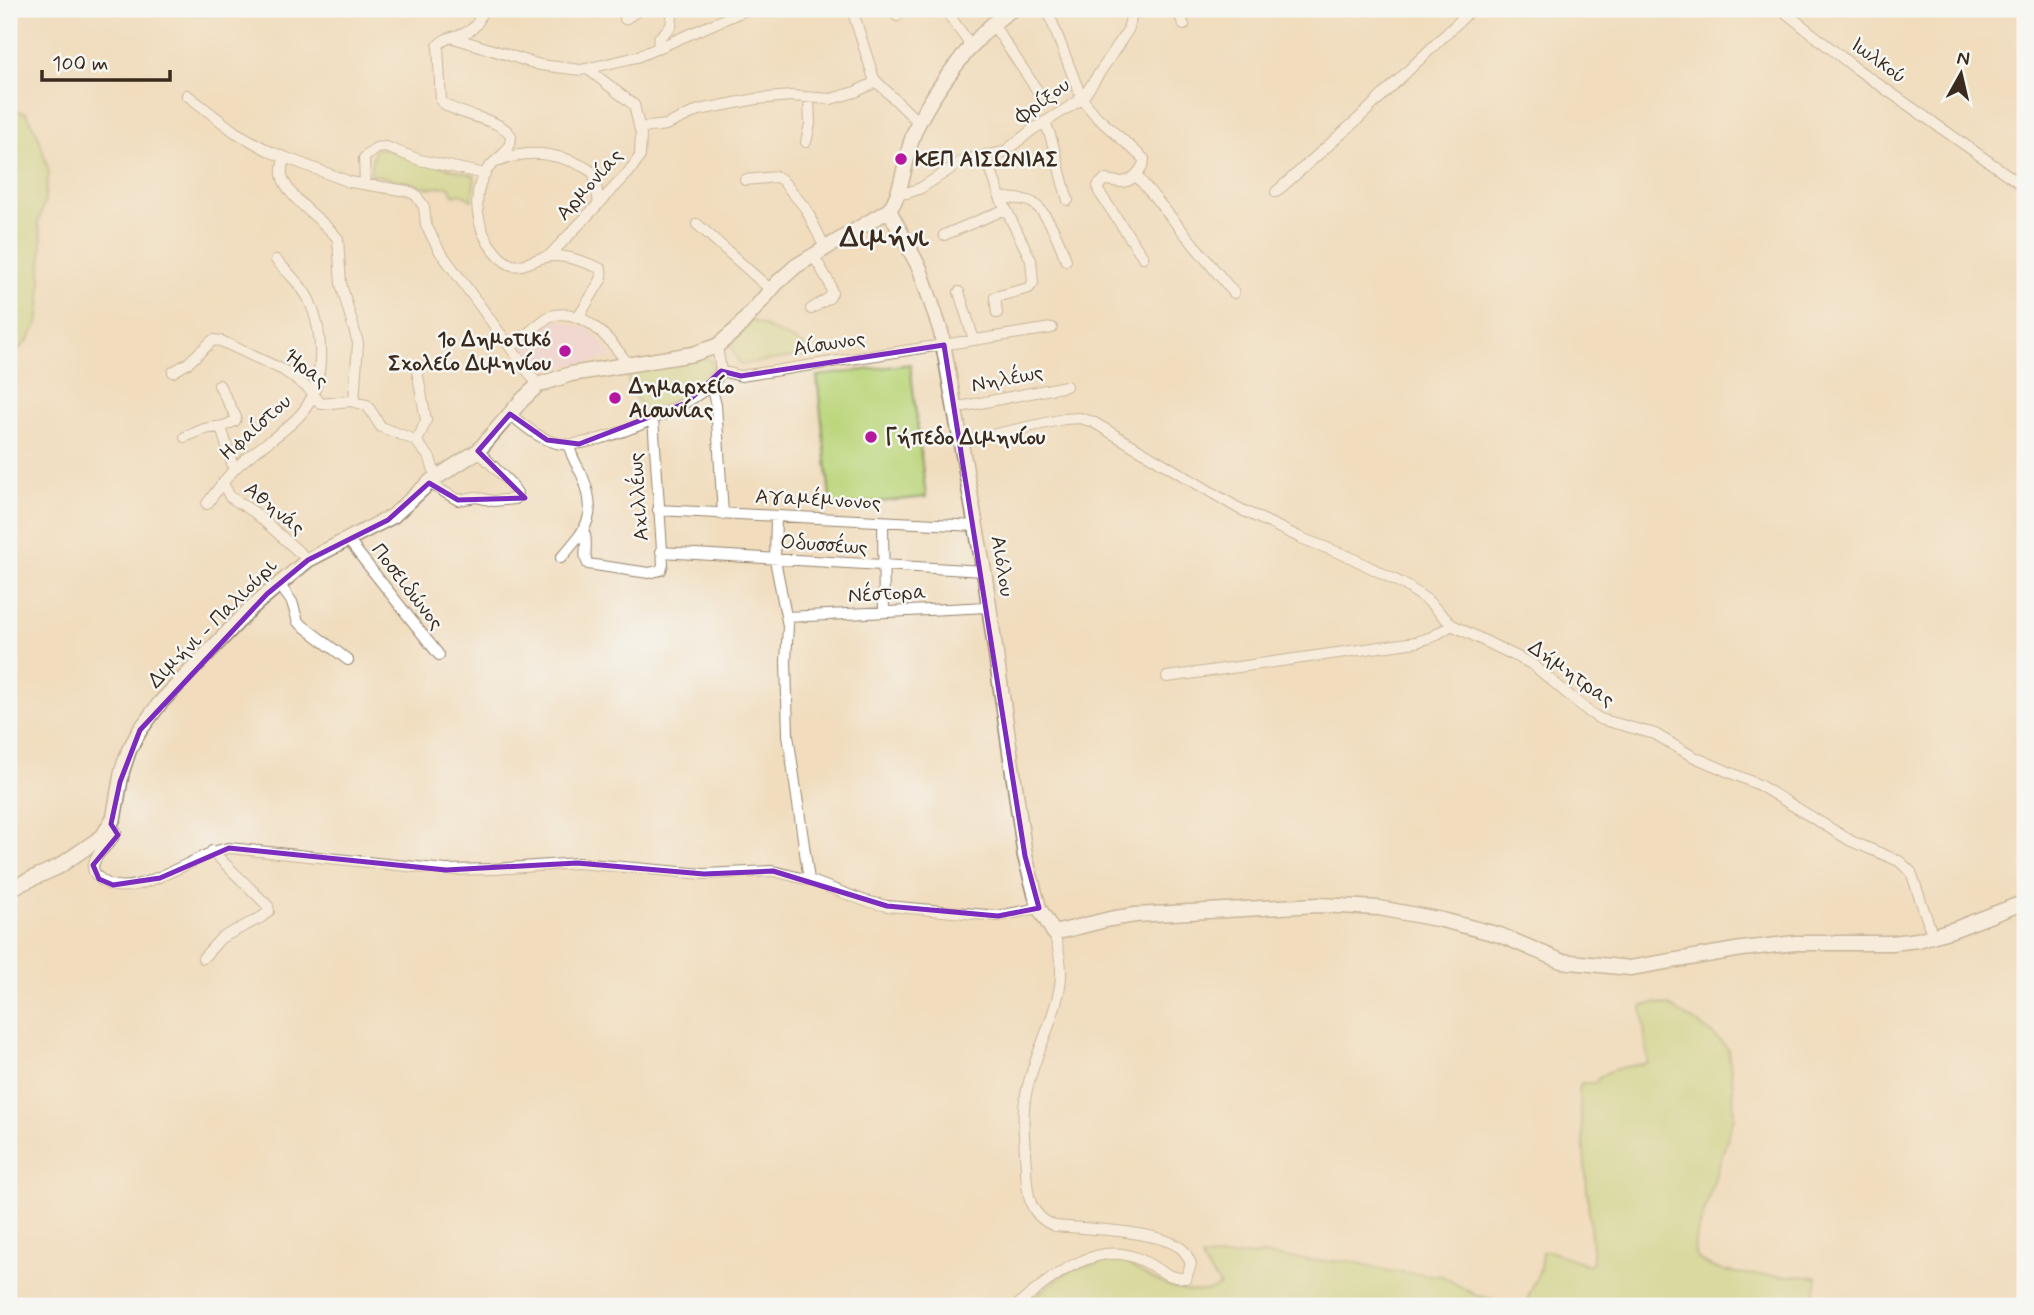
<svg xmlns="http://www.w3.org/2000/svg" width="2034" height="1315" font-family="Mynerve,sans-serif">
  <rect width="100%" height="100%" fill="#f6f6f2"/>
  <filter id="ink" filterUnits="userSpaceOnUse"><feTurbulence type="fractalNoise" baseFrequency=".0143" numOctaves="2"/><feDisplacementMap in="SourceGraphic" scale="14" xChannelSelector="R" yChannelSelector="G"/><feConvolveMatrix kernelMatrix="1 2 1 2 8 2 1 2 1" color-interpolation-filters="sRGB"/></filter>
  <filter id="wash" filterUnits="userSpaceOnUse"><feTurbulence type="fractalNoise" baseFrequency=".00686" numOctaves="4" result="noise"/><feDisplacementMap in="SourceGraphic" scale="28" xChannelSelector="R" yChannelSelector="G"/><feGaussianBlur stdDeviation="1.57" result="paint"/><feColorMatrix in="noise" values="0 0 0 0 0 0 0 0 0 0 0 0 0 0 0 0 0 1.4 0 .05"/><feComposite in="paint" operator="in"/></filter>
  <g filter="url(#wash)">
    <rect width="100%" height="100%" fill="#f1ddbe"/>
    <path fill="#f0d0e4" d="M554 319 588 328 614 357 538 372 517 345Z"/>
    <path fill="#bcd67c" stroke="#7c804d" stroke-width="2" d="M9 110 26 113 38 135 49 172 44 204 38 223 42 240 40 312 38 324 28 340 9 360Z
      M382 148 475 176 472 200 460 193 454 195 449 186 431 188 370 174 374 150Z
      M751 320 804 345 813 354 740 365 731 346Z
      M705 357 710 360 713 368 686 395 645 414 629 386 627 371Z
      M910 364 926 497 831 507 817 376Z
      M1656 1003 1669 1006 1694 1021 1713 1034 1728 1049 1733 1085 1734 1117 1695 1241C1695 1247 1693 1253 1697 1257 1717 1281 1787 1274 1817 1277L1812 1306H1021L1072 1269 1117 1259C1125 1261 1130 1266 1136 1270 1160 1284 1195 1301 1220 1286 1215 1275 1204 1270 1202 1258L1262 1255 1319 1261H1350L1388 1271 1442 1276 1477 1296 1525 1305 1540 1269 1542 1252 1549 1251 1590 1265 1593 1262 1579 1091 1581 1083H1595C1604 1067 1630 1067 1648 1063L1642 1006Z"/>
  </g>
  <g filter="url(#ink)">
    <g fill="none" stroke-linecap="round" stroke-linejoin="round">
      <defs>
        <path id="street" d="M481 9C479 42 448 30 438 46L441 101C458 117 502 118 511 136 511 153 496 158 487 170 470 194 477 231 495 252 518 280 529 256 554 256 568 256 589 263 601 269L602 278 578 318
          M852 9 874 79 918 122
          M896 9 897 16
          M942 9 946 11 972 47
          M1047 9 1082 99 1097 117 1144 159C1144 169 1132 182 1121 182 1116 182 1110 180 1104 180L1098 186 1099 192 1143 257
          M1177 9 1184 25
          M1781 9 1854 67 2025 187
          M625 19 640 9
          M992 23 1037 90
          M454 38 540 65 581 70 637 57 748 9
          M658 48 659 38 671 26 673 9
          M187 95 235 132 271 152 350 182 407 191 416 195 424 207 426 225 439 250 538 385
          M1045 122C1056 147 1059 173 1068 200
          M640 128 666 125 699 110 756 99 791 96 831 99 855 92 876 82
          M806 142 810 124 809 98
          M986 155 1000 197 1031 260 1033 283 1029 288 995 297 997 313
          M284 158C283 164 281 169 282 175 287 199 323 219 338 239L341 284 358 343 354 401
          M500 161C530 147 568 155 594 173L599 204
          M1136 175 1234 293
          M745 180 776 177 781 179 806 209 825 248
          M365 184 364 158 376 148 386 147 420 160 485 174
          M897 192 907 193 921 188 964 160 1004 152 1032 130 1082 99 1128 30 1133 9
          M1276 192 1358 119 1472 9
          M1000 197C1009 199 1025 198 1033 203 1049 214 1060 243 1066 260
          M697 224 771 290
          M944 235 1006 209
          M549 256 629 172 640 156 641 134 634 105 588 69
          M959 292 974 340
          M811 309 829 298 832 293 829 282 813 255
          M511 347 548 317C582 304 611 340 628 364
          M417 370 426 420 417 442
          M721 371 741 376 1052 328
          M173 372 188 363 213 340 221 341 283 370 308 388 321 404 350 401 367 405 381 427 415 440 430 458 436 478
          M711 386 716 405 723 514
          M955 408 1066 386
          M510 414C526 427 541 441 562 444 594 449 709 402 721 371L717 346
          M221 427 234 470
          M185 437 204 429 224 426 235 421 236 417 219 385
          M960 442 1064 419 1080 418 1093 422 1238 508 1301 538 1350 557 1405 585 1427 600 1452 625 1532 664 1589 712 1600 719 1655 734 1692 756 1759 785 1851 841 1899 861 1911 872 1933 937
          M223 483 230 497 254 512 308 560
          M429 483 458 500 476 497 493 501 515 499 517 493 511 484 478 451
          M207 504C217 490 228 474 241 463 260 446 283 434 300 415 326 387 324 335 310 302 303 286 287 272 276 260
          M658 510 976 526
          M776 516 775 560 788 626 786 661 788 735 809 880
          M883 522 884 612
          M584 533C589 542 582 555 588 564L649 573 661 570 663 564 653 418
          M348 540 439 655
          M661 552 984 571
          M561 558C587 528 599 515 582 475 577 465 571 457 569 445
          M279 584 292 602 298 622 348 660
          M787 617 988 607
          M1167 677 1416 642 1432 637 1452 625
          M111 824 116 832C112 845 97 850 94 863 92 868 94 874 98 877 128 909 197 851 229 848L446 870 495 869 577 863 704 874 773 871 809 880 865 901 887 906 998 916 1039 908
          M203 958 221 938 262 917 269 911 268 906 212 851
          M1016 1306C1048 1281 1092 1240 1137 1258 1155 1265 1166 1279 1186 1278L1191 1264C1189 1260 1187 1254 1183 1250 1162 1230 1085 1229 1055 1226 1029 1216 1027 1195 1026 1169 1025 1144 1021 1119 1026 1094 1033 1057 1054 1023 1060 986 1063 968 1059 951 1054 933"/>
        <path id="secondary" d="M889 210 920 269 941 332 984 571 1025 856 1039 908 1054 933 1110 919 1135 915 1318 905 1379 908 1442 920 1500 935 1561 961 1630 968 1742 949 1795 943H1892L1918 940 1955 929 2025 902
          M9 889 58 867 103 836 114 817 122 771 129 750 140 730 160 703 251 608 308 560 393 516 431 481 478 451 521 401 538 385 571 374 693 354 717 346 737 329 777 283 796 266 889 210C902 194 905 159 912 139 922 104 981 26 1013 9"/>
      </defs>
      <use href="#street" stroke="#96846e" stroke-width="12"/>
      <use href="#secondary" stroke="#96846e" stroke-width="17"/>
      <use href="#street" stroke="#fff" stroke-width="10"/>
      <use href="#secondary" stroke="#fff" stroke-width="14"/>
    </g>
  </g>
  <path d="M0 0H2034V1315H0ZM944 345 1025 856 1039 908 998 916 887 906 773 871 704 874 577 863 446 870 229 848 160 878 113 885 99 879 93 865 118 835 111 824 120 782 140 730 267 594 308 560 388 520 429 483 458 500 525 498 478 451 510 414 547 440 579 444 686 403 721 371 741 376Z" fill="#f1ddbe" fill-opacity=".55" fill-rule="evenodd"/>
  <path fill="none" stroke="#7b2cbf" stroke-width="5" stroke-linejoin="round" d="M944 345 1025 856 1039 908 998 916 887 906 773 871 704 874 577 863 446 870 229 848 160 878 113 885 99 879 93 865 118 835 111 824 120 782 140 730 267 594 308 560 388 520 429 483 458 500 525 498 478 451 510 414 547 440 579 444 686 403 721 371 741 376Z"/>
  <g fill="#b5179e" stroke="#f6f6f2" stroke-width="2.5">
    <circle cx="901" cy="159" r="7"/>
    <circle cx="565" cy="351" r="7"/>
    <circle cx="615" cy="398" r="7"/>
    <circle cx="871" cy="437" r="7"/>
  </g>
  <g text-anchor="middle" stroke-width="5" stroke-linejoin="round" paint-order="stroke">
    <g font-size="21" fill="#3b2a1e" stroke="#f6f6f2">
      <text transform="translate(1879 60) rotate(36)" y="7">Ιωλκού</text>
      <text transform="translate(1042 100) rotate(-36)" y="7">Φρίξου</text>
      <text transform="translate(589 184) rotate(-48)" y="7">Αρμονίας</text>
      <text transform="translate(829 343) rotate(-9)" y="7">Αίσωνος</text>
      <text transform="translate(307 368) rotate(38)" y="7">Ήρας</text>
      <text transform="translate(1007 378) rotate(-11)" y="7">Νηλέως</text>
      <text transform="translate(255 427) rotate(-42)" y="7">Ηφαίστου</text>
      <text transform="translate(638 497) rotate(-94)" y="7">Αχιλλέως</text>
      <text transform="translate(818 499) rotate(3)" y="7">Αγαμέμνονος</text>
      <text transform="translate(275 508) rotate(39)" y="7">Αθηνάς</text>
      <text transform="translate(824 544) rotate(4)" y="7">Οδυσσέως</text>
      <text transform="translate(1003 566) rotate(81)" y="7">Αιόλου</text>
      <text transform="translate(408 586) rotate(52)" y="7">Ποσειδώνος</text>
      <text transform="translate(887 593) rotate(-3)" y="7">Νέστορα</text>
      <text transform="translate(212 623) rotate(-45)" y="7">Διμήνι - Παλιούρι</text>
      <text transform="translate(1572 673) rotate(35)" y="7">Δήμητρας</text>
    </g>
    <g font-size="21" font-weight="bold" fill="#3b2a1e" stroke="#f6f6f2" text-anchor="start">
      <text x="915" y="166">ΚΕΠ ΑΙΣΩΝΙΑΣ</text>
      <text x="551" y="346" text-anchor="end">1ο Δημοτικό<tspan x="551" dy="24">Σχολείο Διμηνίου</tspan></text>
      <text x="629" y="393">Δημαρχείο<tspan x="629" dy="24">Αισωνίας</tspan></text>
      <text x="885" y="444">Γήπεδο Διμηνίου</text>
    </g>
    <g font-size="28" font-weight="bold" fill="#3b2a1e" stroke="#f6f6f2">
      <text x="884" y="246">Διμήνι</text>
    </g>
  </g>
  <rect width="2034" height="1315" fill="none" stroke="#f6f6f2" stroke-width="35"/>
  <g transform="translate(1961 74) rotate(8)" stroke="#f6f6f2" stroke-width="5" paint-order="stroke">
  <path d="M0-5L12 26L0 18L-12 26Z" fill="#3b2a1e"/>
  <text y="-10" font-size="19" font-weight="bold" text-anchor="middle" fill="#3b2a1e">N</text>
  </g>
  <path d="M42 70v10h128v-10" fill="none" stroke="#3b2a1e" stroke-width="3.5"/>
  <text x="52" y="70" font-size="21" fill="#3b2a1e" stroke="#f6f6f2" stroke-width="5" paint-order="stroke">100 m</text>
</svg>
